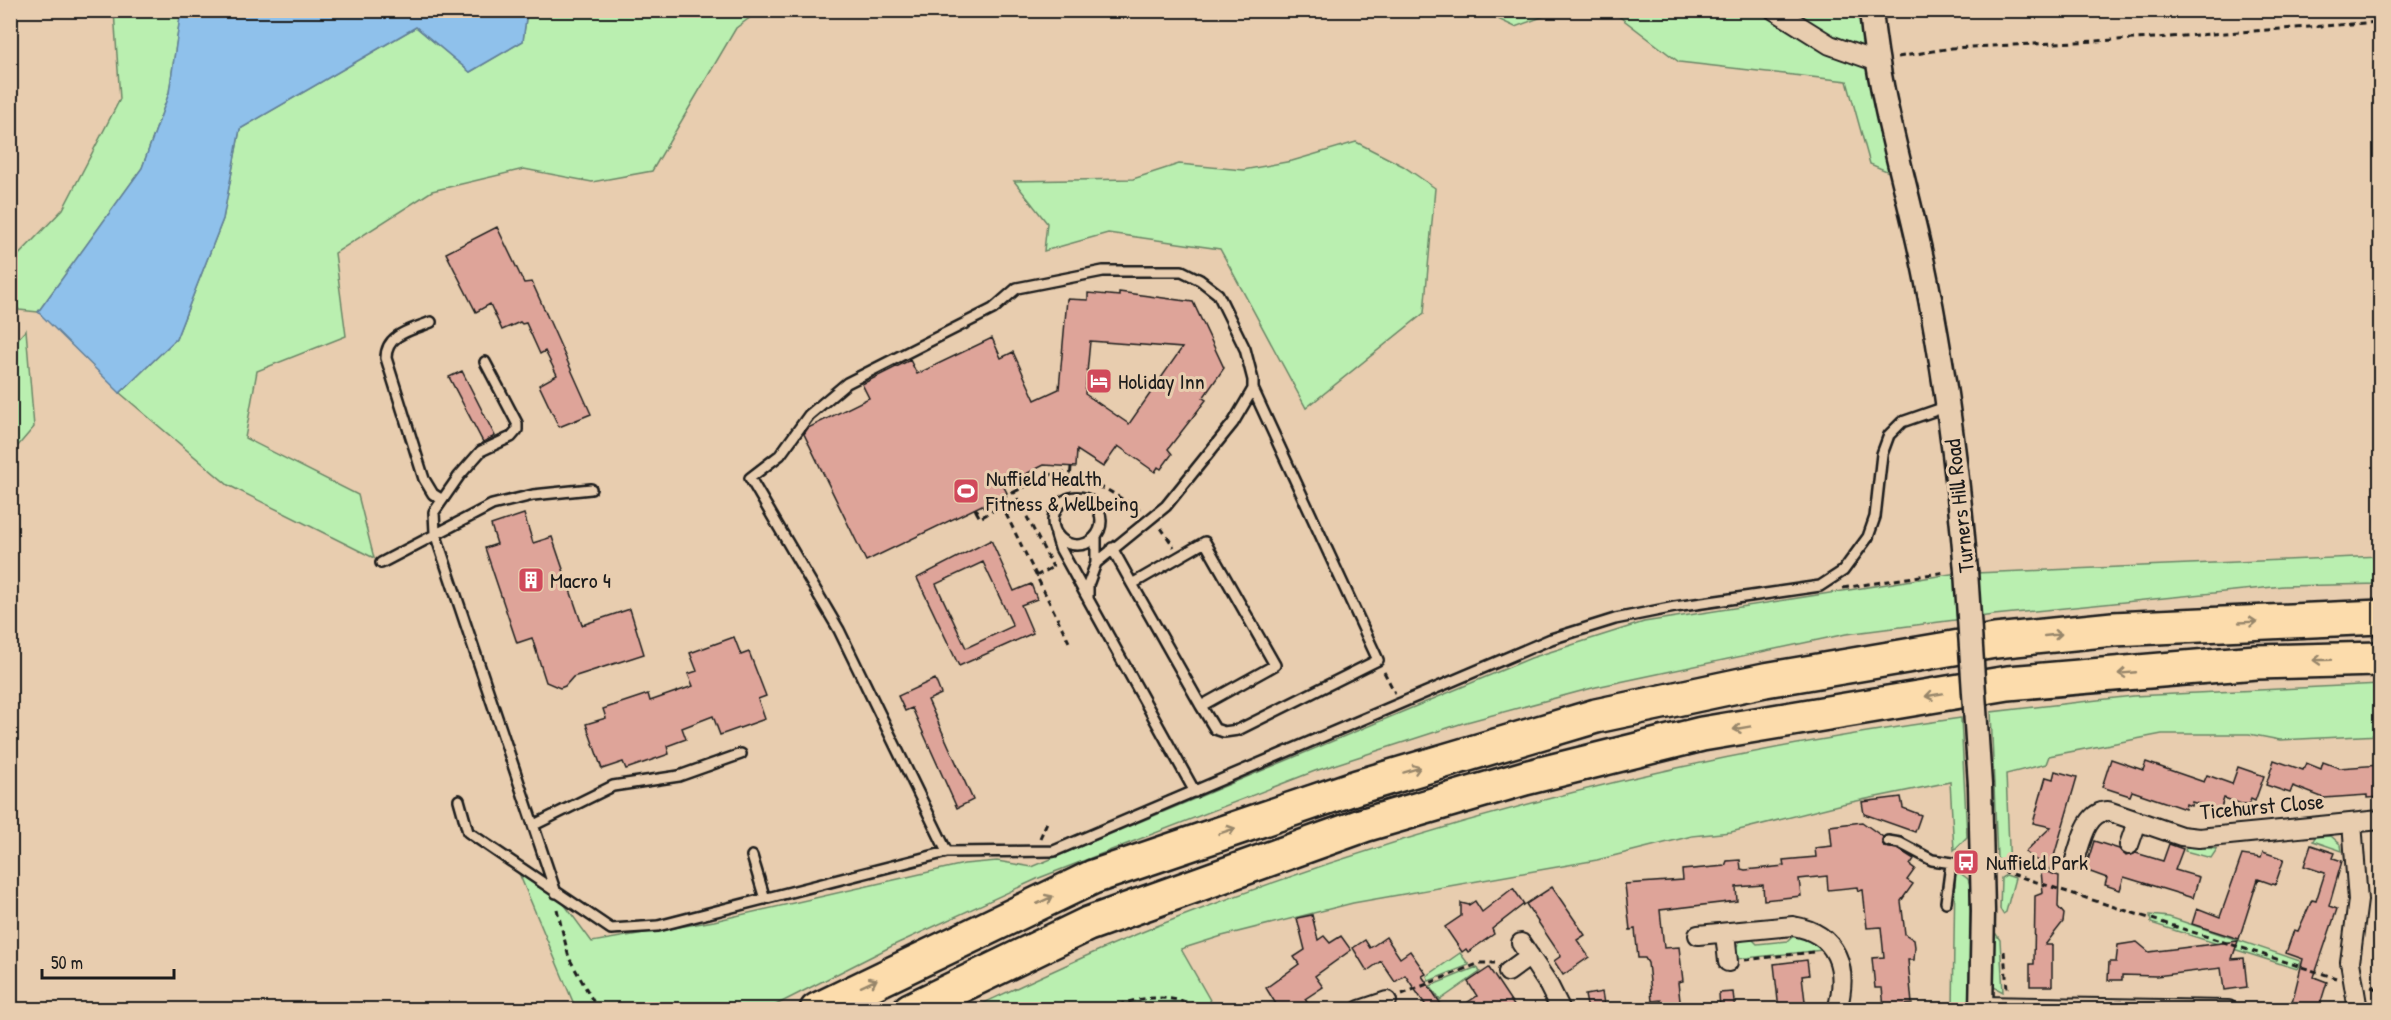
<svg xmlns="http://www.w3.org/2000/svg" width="2391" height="1020" font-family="'Patrick Hand',sans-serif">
  <rect width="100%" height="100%" fill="#e8cdaf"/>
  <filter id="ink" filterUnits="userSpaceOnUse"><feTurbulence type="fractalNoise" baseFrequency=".0167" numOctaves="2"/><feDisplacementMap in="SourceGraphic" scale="12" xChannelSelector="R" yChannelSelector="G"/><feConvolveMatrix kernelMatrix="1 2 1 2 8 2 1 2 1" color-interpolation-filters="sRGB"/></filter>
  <g filter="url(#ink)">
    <path fill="#baefb0" stroke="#6b8666" stroke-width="1.5" d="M114 11H181L169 93 142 168 38 312 19 310 11 296 10 264 63 209 120 99Z
      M527 11H759L736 28 652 171 592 182 524 169 432 191 335 253 346 336 257 371 245 438 358 495 374 558 228 485 120 393 176 339 223 219 240 129 416 27 470 72 523 41Z
      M1481 11H1558L1515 27Z
      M1612 11H1859L1889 172 1870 164 1847 81 1679 62Z
      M1356 142 1403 166 1435 188 1424 313 1306 408 1220 249 1108 233 1044 251 1047 223 1014 181 1133 179 1179 164 1243 170 1292 161Z
      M26 330 34 427 11 454V346Z
      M2380 556V584L2283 586 1994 615 1846 634 1596 687 1463 723 1315 771 1039 878 896 944 768 1009H576L516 866 556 893 592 942 714 921 964 864 997 861 1032 867 1531 658 1644 622 1951 574Z
      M2380 684V735L2280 740 2249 734H2162L2049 756 2046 764 2006 774 2010 871 1997 858 1991 712 2133 696Z
      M1961 718 1967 837 1954 850 1950 782 1842 804 1731 832 1692 836 1597 860 1353 903 1222 936 1181 949 1215 1009H971C1040 977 1109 944 1180 917 1431 820 1695 754 1961 718Z
      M2331 836 2341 845 2342 851 2313 841 2315 837Z
      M2186 846 2217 849 2211 858 2185 851Z
      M1960 873 1968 879 1970 885 1969 1009H1953L1955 874Z
      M2006 875 2015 878 2006 912 2003 914 2000 909 2001 878Z
      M2150 915 2169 917 2300 961V966L2297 969 2151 923Z
      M1994 931 2000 940 2003 992 1994 987 1992 978Z
      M1796 933 1803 935 1823 950 1736 959V948L1739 942 1751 938 1757 944 1788 941Z
      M1460 953 1469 965 1429 981 1427 976Z
      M1477 967 1480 972 1440 1000 1430 986Z"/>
    <path fill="#8fc1eb" stroke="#617f98" stroke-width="1.5" d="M181 10 527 11 523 41 470 72 416 27 240 129 223 219 176 339 120 393 38 312 142 168 169 93Z"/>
    <path fill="#dea499" stroke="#1c1c1c" stroke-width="1.5" fill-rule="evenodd" d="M497 227 524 283 532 282 591 414 559 427 539 385 557 375 545 351 540 354 526 323 522 324 520 322 502 330 490 304 476 312 446 253Z
      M1119 292 1193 302 1224 368 1203 398 1206 400 1168 449 1172 454 1161 469 1158 467 1155 472 1118 446 1103 467 1077 450 1076 467 1044 465 1003 485 1007 493 866 561 804 434 808 428 869 398 862 384 910 360 917 374 992 338 1001 358 1013 352 1035 400 1059 389 1067 299 1088 300V293L1119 296ZM1090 341 1182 348 1129 424 1085 394Z
      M462 371 495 436 483 442 449 377Z
      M524 514 533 543 552 537 582 625 630 609 644 654 573 677 565 686 560 688 546 682 532 638 517 643 485 548 497 544 491 525Z
      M991 540 1014 591 1031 584 1037 599 1021 605 1033 633 959 666 917 578ZM983 562 1013 626 966 648 936 584Z
      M734 637 741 655 749 652 766 696 758 699 765 719 720 735 713 716 682 728 686 739 667 746 669 754 626 769 623 762 602 769 586 724 606 718 603 709 648 694 650 701 693 686 688 674 697 671 690 653Z
      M935 679 941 694 928 700 973 800 957 808 912 708 905 711 898 696Z
      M2111 759 2143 770 2146 762 2204 782 2207 775 2232 784 2238 767 2264 776 2255 801 2251 799 2248 806 2224 798 2220 811 2192 802 2191 806 2186 804 2185 809 2132 791 2130 796 2102 787Z
      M2274 760 2303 770 2306 763 2321 769 2323 762 2339 768 2380 765V797L2367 798V795L2324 798 2293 786 2290 793 2266 785Z
      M2055 771 2077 777 2050 870 2025 852 2051 827 2033 823 2046 777 2053 779Z
      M1901 797 1903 808 1921 815 1915 832 1864 814 1862 802Z
      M1862 822 1883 837 1884 847 1898 849 1914 859 1910 865 1915 869 1907 880 1913 884 1901 901 1905 934 1914 940 1915 947 1914 960H1908L1912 1004 1884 1007 1882 988H1875L1872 958 1884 957 1881 927 1867 928 1863 890 1858 891 1857 887 1828 890 1827 876 1799 879 1801 896 1764 900 1763 885 1736 887 1737 901 1660 910 1664 948 1679 947 1683 981 1678 982 1681 1010H1662L1661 1000 1652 1001 1648 963 1645 958H1638L1635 929 1630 930 1625 884 1683 880 1682 870 1725 866 1727 861 1740 860 1741 869 1745 870 1784 866 1783 860 1816 857 1815 848 1832 846 1830 826Z
      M2094 841 2119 849 2126 856 2136 853 2163 861 2169 844 2183 849 2175 870 2199 877 2193 898 2124 877 2120 890 2105 885 2107 878 2085 870Z
      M2311 845 2335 853 2333 858 2342 861 2329 906 2337 909 2314 977 2327 982 2320 1005 2315 1004 2314 1010 2292 1003 2303 959 2286 953 2294 930 2298 931 2312 900 2316 901 2325 873 2304 866Z
      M2263 852 2284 859 2275 885 2258 879 2239 939 2192 924 2197 908 2220 917 2242 855 2261 858Z
      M2041 870 2059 876 2058 907 2064 914 2063 922 2045 945H2052V986H2030V964H2034L2035 896 2043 893Z
      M1552 887 1585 935 1577 940 1589 957 1563 975 1554 961 1561 956 1526 904Z
      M1513 888 1524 904 1492 929 1494 934 1468 952 1466 949 1462 952 1445 927 1461 916V903L1469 905 1475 901 1482 912Z
      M1312 915 1318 940 1324 936 1330 943 1341 936 1351 950 1315 976 1323 987 1305 999 1312 1010 1279 1009 1266 988 1299 964 1294 957 1305 950 1297 918Z
      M1386 937 1400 958 1410 951 1426 974 1422 976 1445 1010H1429L1405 975 1395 982 1381 961 1367 971 1353 948 1365 940 1370 948Z
      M2238 941 2232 959 2244 958 2247 987 2224 990 2221 968 2156 976 2122 975V980H2108L2109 962H2116L2118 945 2137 942 2149 952Z
      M1807 960 1809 975 1802 976 1806 1010H1779L1774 964Z
      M1489 968 1517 1010H1456L1477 996 1468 982Z
      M1602 992 1605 1010H1588L1585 995Z
      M1733 992 1735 1010H1720L1719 993Z"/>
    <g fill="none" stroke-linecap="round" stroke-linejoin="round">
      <defs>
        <path id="service" d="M431 322C412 330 386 334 386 358L424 479 433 494 441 499
          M485 362 517 423V430L511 437 481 451 459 476 434 512 435 533 556 893
          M1053 521a24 24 0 1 1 48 0a24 24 0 1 1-48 0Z
          M1056 535 1060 548 1087 597
          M1096 536V563L1088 585V599L1195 792
          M1205 542 1275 665 1201 706 1132 584Z
          M1112 548 1132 584
          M381 563 492 505 533 495 591 489
          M1201 706 1215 729 1224 732 1238 730 1378 660 1253 389
          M459 800 468 832 611 929 658 926 947 852 1054 851 1551 639 1615 619 1675 607 1820 586 1843 571 1868 537 1875 517 1882 454 1889 435 1902 422 1948 406
          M534 825 613 786 679 776 741 754
          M1888 841 1900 843 1932 860 1980 867
          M947 852 839 630 750 478 780 455 809 415 847 383 993 309 1017 288 1103 271H1182L1200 280 1218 294 1245 349 1253 380V389L1233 423 1166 506 1096 563
          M752 856 765 899
          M1946 902 1951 864"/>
        <path id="minor" d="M1774 10 1830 45 1875 61
          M2352 823 2358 900 2350 962 2358 1010
          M2129 845 2137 822
          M2075 860C2081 843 2086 811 2108 811L2181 836 2199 838 2380 820
          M1725 933 1728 962
          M1698 935 1793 926C1838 934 1849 968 1837 1010
          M1521 943 1547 982 1561 1010
          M1508 972 1530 956
          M1981 1006 2228 1010
          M1360 1010 1387 1001"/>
        <path id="tertiary" d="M1871 10C1879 101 1908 188 1926 278 1945 374 1958 473 1966 571
          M1980 785 1983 911 1981 1010"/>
        <path id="motorway" d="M817 1010 1093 877 1357 787 1596 716 1765 680 1995 641 2113 629 2380 617
          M910 1010 1088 924 1364 825 1525 778 1702 734 2008 683 2256 662 2380 659"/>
      </defs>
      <use href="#service" stroke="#1c1c1c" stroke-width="14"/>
      <use href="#minor" stroke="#1c1c1c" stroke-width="22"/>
      <use href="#tertiary" stroke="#1c1c1c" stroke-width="27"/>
      <use href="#motorway" stroke="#1c1c1c" stroke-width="38"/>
      <path stroke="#1c1c1c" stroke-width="3" stroke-dasharray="6 4.5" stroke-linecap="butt" d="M1898 57 1952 48 2156 38 2380 22
        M1071 467 1070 480 1106 489 1140 510
        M1039 480 1055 473H1071
        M1014 492 1039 480 1034 470
        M975 508 976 511 1014 492 1053 567
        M976 511 980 518 1002 506 1069 642
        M1161 528 1174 547
        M1036 576 1053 567
        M1843 588 1946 572
        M1384 672 1395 693
        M1040 838 1048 820
        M2002 871 2336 978
        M557 909 569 958 598 1010
        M2004 951 2007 989
        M1745 960 1813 952
        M2371 987 2380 990
        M1402 994 1480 963H1495
        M1109 1010C1138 993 1179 995 1207 1010"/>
      <use href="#service" stroke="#e8cdaf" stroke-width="9"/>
      <use href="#minor" stroke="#e8cdaf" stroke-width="18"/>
      <use href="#tertiary" stroke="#e8cdaf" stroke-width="22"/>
      <use href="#motorway" stroke="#fcdcac" stroke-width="33"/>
      <defs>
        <path id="tertiary-bridge" d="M1966 571 1980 785"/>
      </defs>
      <use href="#tertiary-bridge" stroke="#1c1c1c" stroke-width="27" stroke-linecap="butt"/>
      <use href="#tertiary-bridge" stroke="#e8cdaf" stroke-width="22"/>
    </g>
    <defs><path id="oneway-shaft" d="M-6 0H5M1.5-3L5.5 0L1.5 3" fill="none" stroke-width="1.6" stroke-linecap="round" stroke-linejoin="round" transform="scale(1.5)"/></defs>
    <g stroke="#97866b">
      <use href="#oneway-shaft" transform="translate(2248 622) rotate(-3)"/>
      <use href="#oneway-shaft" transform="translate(2053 635) rotate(-6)"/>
      <use href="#oneway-shaft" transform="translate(2322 660) rotate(178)"/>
      <use href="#oneway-shaft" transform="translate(2127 673) rotate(175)"/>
      <use href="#oneway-shaft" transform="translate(1934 695) rotate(170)"/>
      <use href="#oneway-shaft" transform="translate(1742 728) rotate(170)"/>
      <use href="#oneway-shaft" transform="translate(1412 770) rotate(-17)"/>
      <use href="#oneway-shaft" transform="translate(1227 831) rotate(-19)"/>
      <use href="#oneway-shaft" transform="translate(1045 900) rotate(-25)"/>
      <use href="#oneway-shaft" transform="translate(869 983) rotate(-25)"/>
    </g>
  </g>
  <defs>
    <symbol id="hotel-square" viewBox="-11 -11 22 22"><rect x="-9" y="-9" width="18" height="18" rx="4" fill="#d1495b" stroke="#e8cdaf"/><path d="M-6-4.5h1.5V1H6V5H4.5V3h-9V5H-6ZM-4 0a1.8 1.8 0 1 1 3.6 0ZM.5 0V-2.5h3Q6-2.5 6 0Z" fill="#fff"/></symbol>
    <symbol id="stadium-square" viewBox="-11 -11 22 22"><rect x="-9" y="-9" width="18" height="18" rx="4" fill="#d1495b" stroke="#e8cdaf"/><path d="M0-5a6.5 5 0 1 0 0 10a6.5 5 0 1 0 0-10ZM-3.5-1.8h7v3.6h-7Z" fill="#fff"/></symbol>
    <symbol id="building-square" viewBox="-11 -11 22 22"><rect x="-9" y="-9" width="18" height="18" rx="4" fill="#d1495b" stroke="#e8cdaf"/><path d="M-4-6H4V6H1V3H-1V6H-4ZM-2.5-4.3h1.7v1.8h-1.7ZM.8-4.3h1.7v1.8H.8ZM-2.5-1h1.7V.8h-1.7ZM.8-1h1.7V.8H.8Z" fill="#fff"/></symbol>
    <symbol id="bus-square" viewBox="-11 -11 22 22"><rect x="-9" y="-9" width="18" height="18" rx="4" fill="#d1495b" stroke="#e8cdaf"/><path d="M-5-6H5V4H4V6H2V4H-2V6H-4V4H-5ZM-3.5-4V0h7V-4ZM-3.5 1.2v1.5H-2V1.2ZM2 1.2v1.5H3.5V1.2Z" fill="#fff"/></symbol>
  </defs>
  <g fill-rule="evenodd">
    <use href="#hotel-square" x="1084" y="366" width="30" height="30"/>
    <use href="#stadium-square" x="951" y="476" width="30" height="30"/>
    <use href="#building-square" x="516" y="565" width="30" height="30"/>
    <use href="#bus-square" x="1951" y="847" width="30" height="30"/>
  </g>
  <g text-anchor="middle" stroke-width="6" stroke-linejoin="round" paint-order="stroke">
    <g font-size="22" fill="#1c1c1c" stroke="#e8cdaf" text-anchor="start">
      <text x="1118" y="389">Holiday Inn</text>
      <text x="986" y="486">Nuffield Health<tspan x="986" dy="25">Fitness &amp; Wellbeing</tspan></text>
      <text x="550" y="588">Macro 4</text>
      <text x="1986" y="870">Nuffield Park</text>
    </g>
    <g font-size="22" fill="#1c1c1c" stroke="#e8cdaf">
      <text transform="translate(1959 506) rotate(-96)" y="8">Turners Hill Road</text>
      <text transform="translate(2262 806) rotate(-5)" y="8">Ticehurst Close</text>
    </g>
  </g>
  <rect width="2391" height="1020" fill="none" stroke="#e8cdaf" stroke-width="36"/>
  <rect x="18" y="18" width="2355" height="984" fill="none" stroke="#1c1c1c" stroke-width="2" filter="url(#ink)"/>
  <path d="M42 969v9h132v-9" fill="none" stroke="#1c1c1c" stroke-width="3"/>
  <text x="51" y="969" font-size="18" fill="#1c1c1c" stroke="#e8cdaf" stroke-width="4.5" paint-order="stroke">50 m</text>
</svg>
